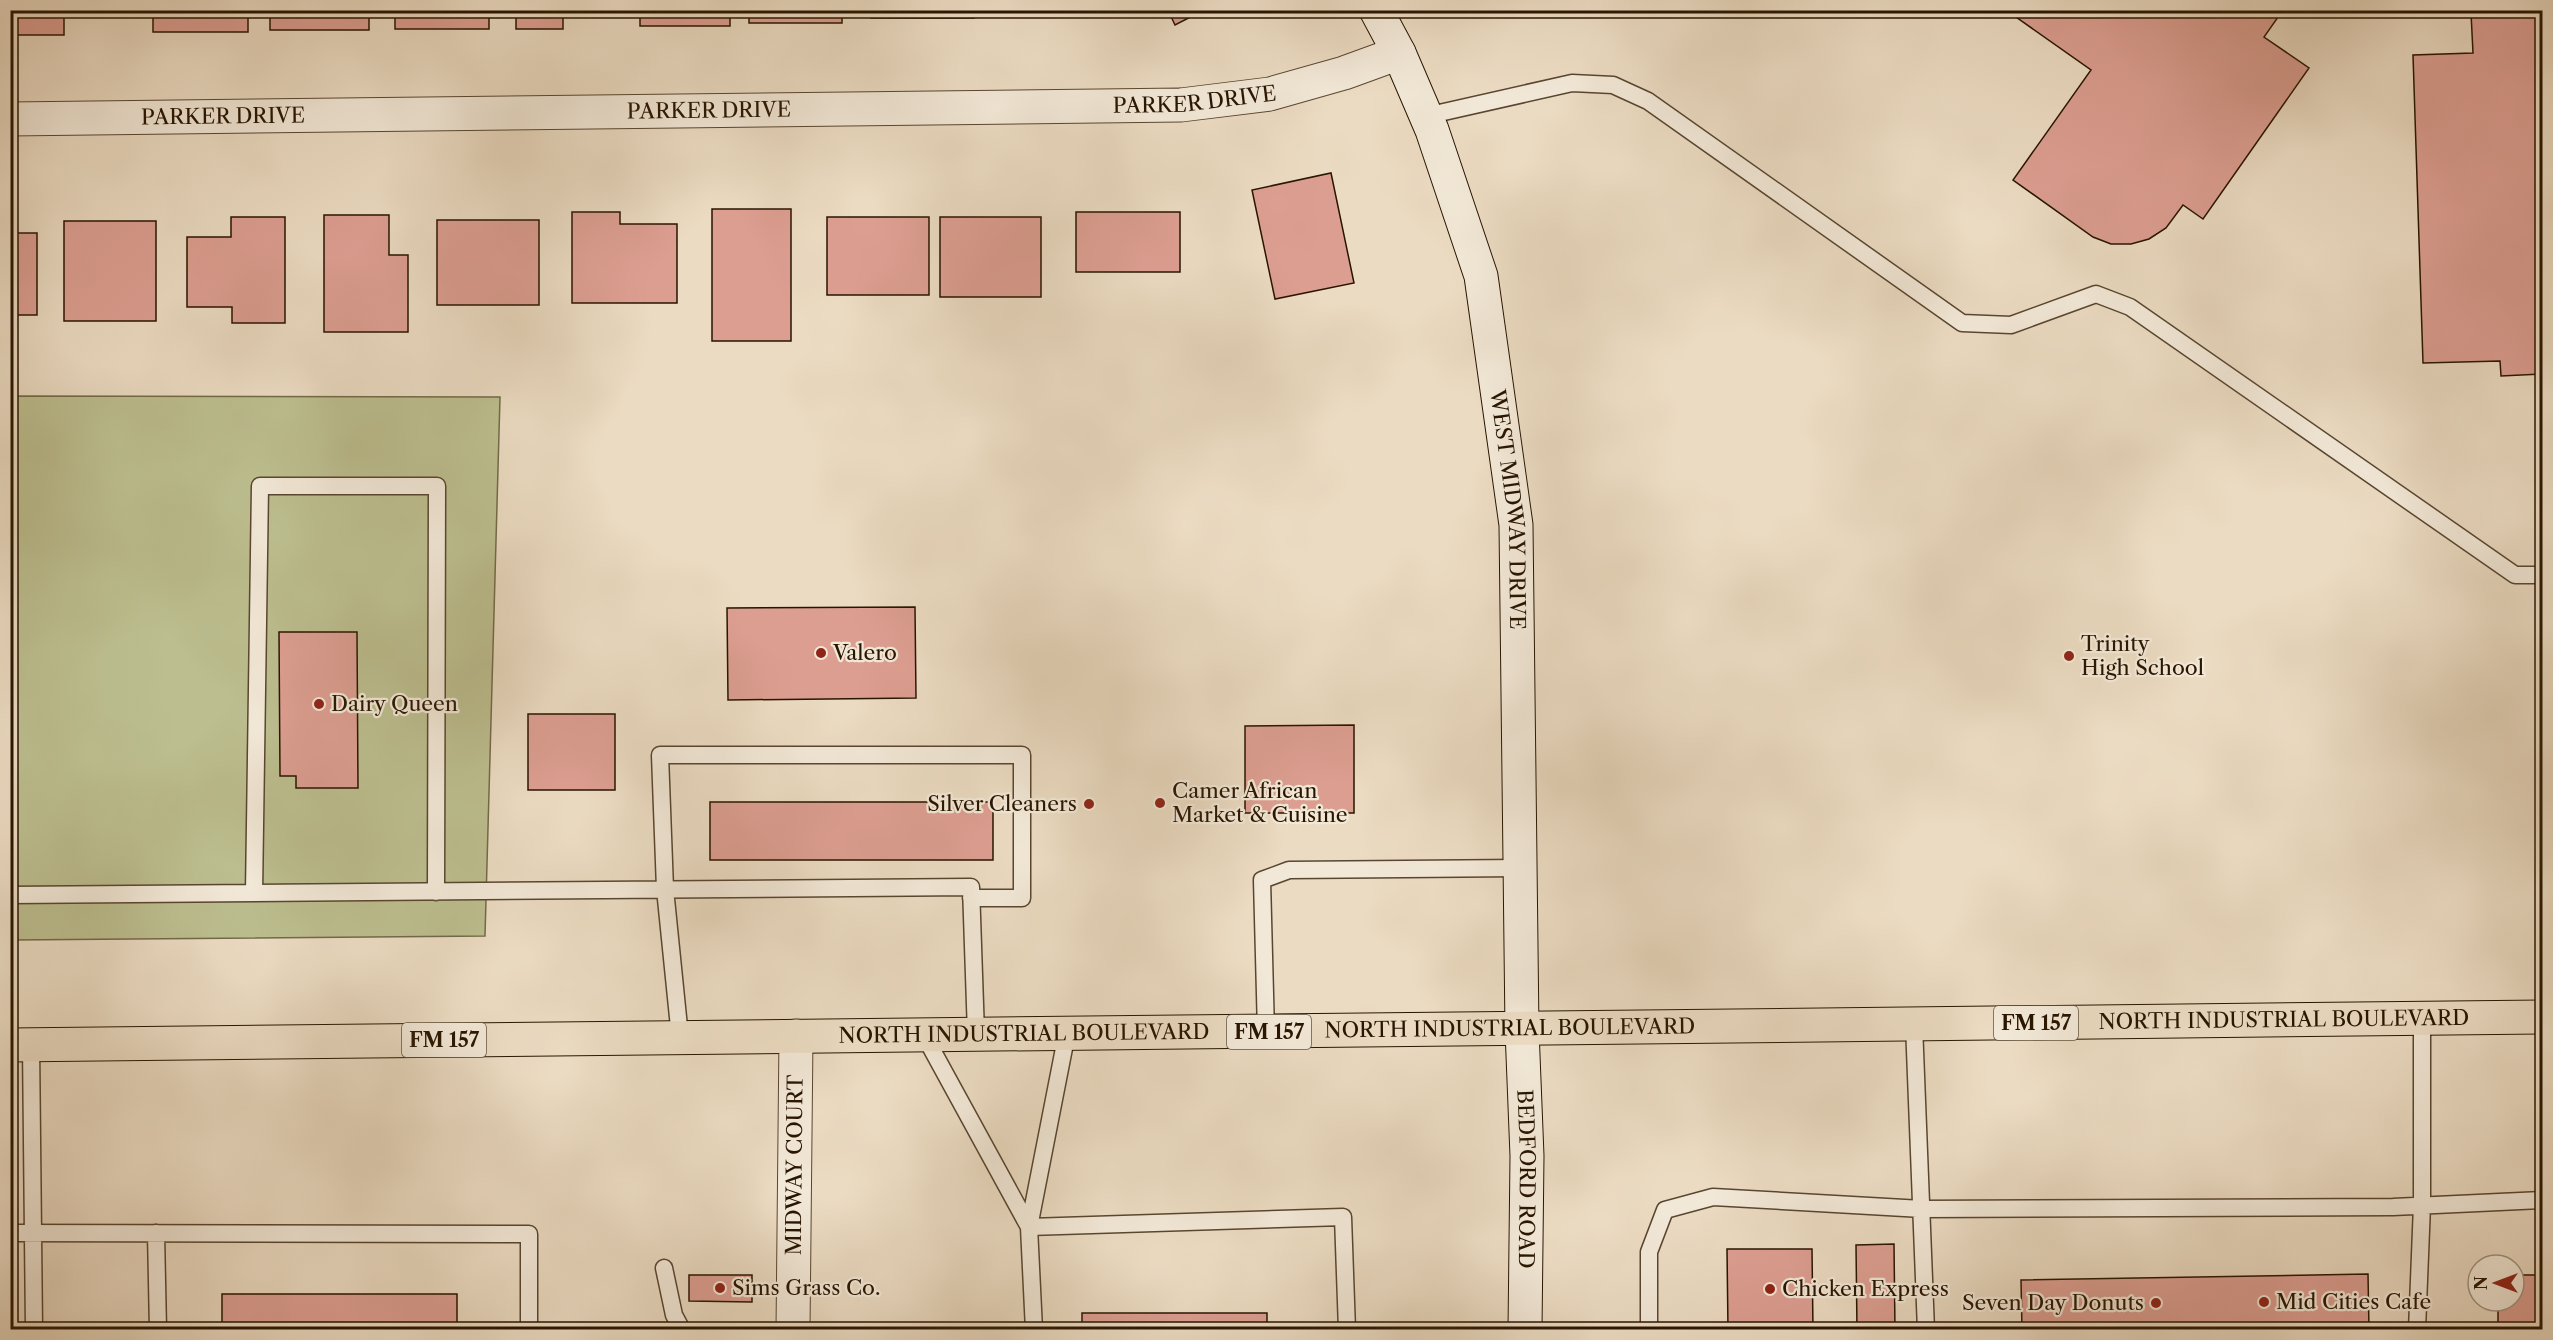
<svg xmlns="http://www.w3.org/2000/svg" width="2553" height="1340" font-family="'Libre Caslon Text',serif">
  <rect width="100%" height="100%" fill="#ebdbc2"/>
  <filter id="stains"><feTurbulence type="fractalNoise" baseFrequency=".00333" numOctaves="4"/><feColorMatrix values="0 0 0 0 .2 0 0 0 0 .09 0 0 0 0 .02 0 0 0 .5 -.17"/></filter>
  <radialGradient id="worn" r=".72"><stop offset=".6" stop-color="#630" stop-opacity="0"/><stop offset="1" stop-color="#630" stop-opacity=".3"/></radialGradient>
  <path fill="#bcbe8f" stroke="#726a48" stroke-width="1.5" d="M10 396 500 397 485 936 11 940Z"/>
  <path fill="#dc9e91" stroke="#281500" stroke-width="1.5" d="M16 10H64V35H16Z
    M153 10H248V32H153Z
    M270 10H369V30H270Z
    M395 10H489V29H395Z
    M516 10H563V29H516Z
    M640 10H730V26H640Z
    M749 10H842V23H749Z
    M871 10H974V18H871Z
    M1168 10H1204L1175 25Z
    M2006 10H2283L2264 37 2309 68 2203 219 2183 205 2166 228 2149 239 2131 244H2111L2093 237 2013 180 2091 70Z
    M2542 11V374L2501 376 2500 361 2423 363 2413 55 2473 53 2471 13Z
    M1331 173 1354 283 1275 299 1252 190Z
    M712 209H791V341H712Z
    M572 212H620V224H677V303H572Z
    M1076 212H1180V272H1076Z
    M324 215H389V255H408V332H324Z
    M231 217H285V323H232V307H187V237H231Z
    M827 217H929V295H827Z
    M940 217H1041V297H940Z
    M437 220H539V305H437Z
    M64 221H156V321H64Z
    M10 233H37V315H10Z
    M915 607 916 698 728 700 727 608Z
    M279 632H357L358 788H296V776H280Z
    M528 714H615V790H528Z
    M1354 725V813H1245V726Z
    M710 802H993V860H710Z
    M1894 1244 1895 1330H1857L1856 1245Z
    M1727 1249H1812L1813 1330H1728Z
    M2368 1274 2369 1330H2022L2021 1280Z
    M689 1275H752V1302L689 1301Z
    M2514 1275H2542V1330H2498V1301H2514Z
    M222 1294H457V1330H222Z
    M1082 1313H1267V1330H1082Z"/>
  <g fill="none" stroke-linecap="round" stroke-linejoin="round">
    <defs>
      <path id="lane" d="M1426 116 1572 83 1613 85 1648 101 1962 323 2011 325 2096 294 2130 307 2515 575H2542
        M254 893 260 486H437L436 892
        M10 895 971 887 976 1034
        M1914 1025 1926 1330
        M1266 1032 1262 880 1289 870 1520 868
        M924 1035 1029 1227
        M680 1037 665 889 660 755H1022V898H971
        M31 1045 34 1330
        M1029 1227 1343 1217 1347 1330
        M10 1233 529 1234V1330
        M156 1233 158 1330
        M664 1268 674 1315 682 1330
        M1034 1330 1029 1227 1067 1033
        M1649 1330V1252L1665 1210 1713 1197 1922 1209 2393 1207 2542 1200
        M2417 1330 2422 1205V1018"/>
      <g id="street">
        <path id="s1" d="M10 119 1181 105 1270 94 1344 73 1399 53"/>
        <path id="s2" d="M793 1330 796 1036"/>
      </g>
      <g id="secondary">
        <path id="s3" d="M1376 10 1399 53 1432 130 1481 276 1516 525 1522 1030 1527 1156 1525 1330"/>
      </g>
      <g id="primary">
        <path id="s4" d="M10 1045 2542 1017"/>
      </g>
    </defs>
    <use href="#lane" stroke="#594630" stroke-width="19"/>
    <use href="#street" stroke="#594630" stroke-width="35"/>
    <use href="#secondary" stroke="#281500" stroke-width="35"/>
    <use href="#primary" stroke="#281500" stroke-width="35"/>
    <use href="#lane" stroke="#f2e8d7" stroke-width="16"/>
    <use href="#street" stroke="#f2e8d7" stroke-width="33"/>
    <use href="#secondary" stroke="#f2e8d7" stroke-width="33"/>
    <use href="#primary" stroke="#ebdbc2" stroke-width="33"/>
  </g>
  <g fill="#8f2418" stroke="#f2e8d7" stroke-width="2">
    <circle cx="821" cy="653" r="6"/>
    <circle cx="2069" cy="656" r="6"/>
    <circle cx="319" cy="704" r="6"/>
    <circle cx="1160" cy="803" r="6"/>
    <circle cx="1089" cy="804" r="6"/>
    <circle cx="720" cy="1288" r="6"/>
    <circle cx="1770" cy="1289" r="6"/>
    <circle cx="2264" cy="1302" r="6"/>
    <circle cx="2156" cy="1303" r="6"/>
  </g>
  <g text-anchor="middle" stroke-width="4.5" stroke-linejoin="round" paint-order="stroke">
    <g fill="#f2e8d7" stroke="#655440" stroke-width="1.5">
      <rect x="1994" y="1006" width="84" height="34" rx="4.5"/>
      <rect x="1227" y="1015" width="84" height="34" rx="4.5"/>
      <rect x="402" y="1023" width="84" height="34" rx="4.5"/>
    </g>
    <g font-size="20" font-weight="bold" fill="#281500">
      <text x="2036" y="1030">FM 157</text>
      <text x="1269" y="1039">FM 157</text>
      <text x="444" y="1047">FM 157</text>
    </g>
    <g font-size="21" fill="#281500" stroke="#f2e8d7">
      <text dy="7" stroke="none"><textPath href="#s1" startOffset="1185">PARKER DRIVE</textPath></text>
      <text dy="7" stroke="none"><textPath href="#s1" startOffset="699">PARKER DRIVE</textPath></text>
      <text dy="7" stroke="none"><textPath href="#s1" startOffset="213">PARKER DRIVE</textPath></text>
      <text dy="7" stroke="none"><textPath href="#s3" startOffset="522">WEST MIDWAY DRIVE</textPath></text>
      <text dy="7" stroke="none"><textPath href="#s4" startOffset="2274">NORTH INDUSTRIAL BOULEVARD</textPath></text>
      <text dy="7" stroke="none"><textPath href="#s4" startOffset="1500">NORTH INDUSTRIAL BOULEVARD</textPath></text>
      <text dy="7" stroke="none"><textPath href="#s4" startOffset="1014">NORTH INDUSTRIAL BOULEVARD</textPath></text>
      <text dy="7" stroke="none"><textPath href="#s2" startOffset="165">MIDWAY COURT</textPath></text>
      <text dy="7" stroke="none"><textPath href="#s3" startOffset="1192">BEDFORD ROAD</textPath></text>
    </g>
    <g font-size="21" fill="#281500" stroke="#f2e8d7" text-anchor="start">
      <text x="2081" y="651">Trinity<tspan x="2081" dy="24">High School</tspan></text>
      <text x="833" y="660">Valero</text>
      <text x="331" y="711">Dairy Queen</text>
      <text x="1172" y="798">Camer African<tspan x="1172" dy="24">Market &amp; Cuisine</tspan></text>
      <text x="1077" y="811" text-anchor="end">Silver Cleaners</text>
      <text x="732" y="1295">Sims Grass Co.</text>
      <text x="1782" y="1296">Chicken Express</text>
      <text x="2276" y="1309">Mid Cities Cafe</text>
      <text x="2144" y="1310" text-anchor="end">Seven Day Donuts</text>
    </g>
  </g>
  <rect width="2553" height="1340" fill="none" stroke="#ebdbc2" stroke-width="36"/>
  <rect x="12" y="12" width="2529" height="1316" fill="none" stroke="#281500" stroke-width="3"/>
  <rect x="18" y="18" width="2517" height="1304" fill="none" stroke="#281500" stroke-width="1.5"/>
  <g transform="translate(2496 1283) rotate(270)"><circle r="28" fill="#f2e8d7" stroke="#a19481" stroke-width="1.5"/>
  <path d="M0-4.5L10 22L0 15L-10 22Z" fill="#8f2418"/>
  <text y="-9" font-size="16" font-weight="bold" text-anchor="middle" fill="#281500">N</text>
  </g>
  <rect width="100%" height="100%" filter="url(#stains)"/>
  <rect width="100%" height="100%" fill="url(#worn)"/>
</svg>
